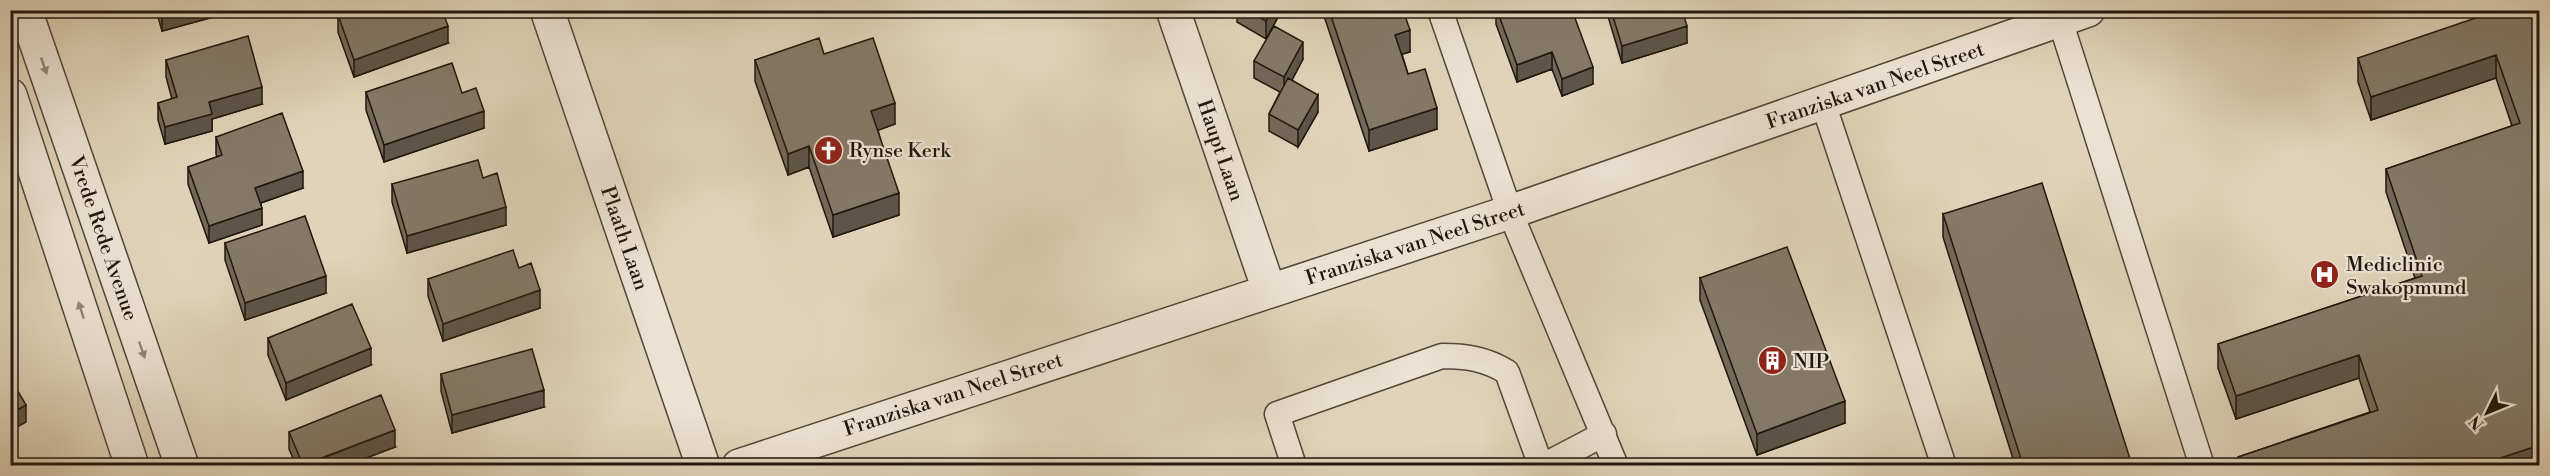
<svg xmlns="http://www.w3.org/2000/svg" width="2550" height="476" font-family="'Libre Bodoni',serif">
  <rect width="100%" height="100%" fill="#e0d3b9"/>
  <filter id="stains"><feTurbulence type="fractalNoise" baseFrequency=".00333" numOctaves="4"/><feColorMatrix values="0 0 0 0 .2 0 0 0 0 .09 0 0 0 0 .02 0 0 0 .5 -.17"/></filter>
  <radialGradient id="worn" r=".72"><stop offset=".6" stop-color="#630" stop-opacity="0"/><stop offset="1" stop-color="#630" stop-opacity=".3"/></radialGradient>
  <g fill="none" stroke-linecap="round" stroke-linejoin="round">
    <defs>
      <path id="service" d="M1440 10 1510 212 1616 466
        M2060 20 2202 466
        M1823 103 1944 466
        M1294 466 1277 414 1442 356C1467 356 1486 359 1507 372L1541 466
        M1543 466 1604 434"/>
      <path id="minor" d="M547 10 703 466
        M1173 10 1269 290
        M739 466 1510 212 2088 10"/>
      <path id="tertiary" d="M25 10 182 466
        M10 95 132 466"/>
    </defs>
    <use href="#service" stroke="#504639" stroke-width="27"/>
    <use href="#minor" stroke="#504639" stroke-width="36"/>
    <use href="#tertiary" stroke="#504639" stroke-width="36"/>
    <use href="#service" stroke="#ebe2d2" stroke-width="24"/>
    <use href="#minor" stroke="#ebe2d2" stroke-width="33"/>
    <use href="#tertiary" stroke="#ebe2d2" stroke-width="33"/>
  </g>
  <path fill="#726859" stroke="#20170e" stroke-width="1.5" d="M156 10H239L162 31Z
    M1237 10H1282L1266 39 1237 22Z
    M1322 10H1403L1410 52 1402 54 1408 74 1437 129 1369 151Z
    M1496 10H1572L1593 84 1562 96 1552 69 1517 82 1496 24Z
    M1606 10H1682L1687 43 1622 63Z
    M2540 10V465H2238V457L2370 412 2359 378 2236 419 2218 368V344L2415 278 2386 192V169L2512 126 2496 78 2371 120 2358 82V58Z
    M338 15 448 43 354 77 338 32Z
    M824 54 895 124 878 130 899 215 833 237 809 167 788 175 755 81V60Z
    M1303 59 1292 80 1318 112 1298 147 1269 131V114L1280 92 1254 78V61Z
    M166 60 262 104 212 119V131L165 144 158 120V103L172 99 166 77Z
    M366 92 462 93 484 128 384 162 366 110Z
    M216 137 303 188 261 203 262 225 209 243 188 184V167L217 157 216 154Z
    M483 178 506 225 407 253 392 202V184Z
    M1943 214 2132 465H2015L1943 237Z
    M225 243 326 293 245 320 225 260Z
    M519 268 540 308 443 341 428 296V279Z
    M1700 278 1845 423 1757 455 1700 300Z
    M268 338 371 365 286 400 268 355Z
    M441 374 544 407 452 433 441 391Z
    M289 432 395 447 348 465H296L289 449Z"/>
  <path fill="#5c5548" stroke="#20170e" stroke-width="1.5" d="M175 10H239L162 31V14Z
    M1272 10H1282L1266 39V21Z
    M448 26V43L354 77V60Z
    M1687 26V43L1622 63V46Z
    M1410 30V52L1395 56V35Z
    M1303 42V59L1284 95V77Z
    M1552 52V69L1517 82V65Z
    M2496 55V78L2371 120V97Z
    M1593 67V84L1562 96V79Z
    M262 87V104L212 119V131L165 144V127L209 102Z
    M1318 95V112L1298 147V130Z
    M895 103V124L871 133V111Z
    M2540 103V126L2535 104Z
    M1437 108V129L1369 151V130Z
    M484 111V128L384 162V145Z
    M809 146V167L788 175V154Z
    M303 171V188L255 205V188Z
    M899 193V215L833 237V215Z
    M506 207V225L407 253V236Z
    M262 208V225L209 243V226Z
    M326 276V293L245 320V303Z
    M540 290V308L443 341V324Z
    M371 348V365L286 400V383Z
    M2359 355V378L2236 419V396Z
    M544 390V407L452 433V415Z
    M1845 401V423L1757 455V434Z
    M26 405V422L10 431V414Z
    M395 430V447L348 465H305Z
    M2540 445V465H2479Z"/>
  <path fill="#847967" stroke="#20170e" stroke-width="1.5" d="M161 10H175L162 14Z
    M350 10H442L448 26 354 60 338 15Z
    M1246 10H1272L1266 21Z
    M1329 10H1403L1410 30 1395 35 1408 74 1425 69 1437 108 1369 130Z
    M1497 10H1572L1593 67 1562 79 1552 52 1517 65Z
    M1611 10H1682L1687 26 1622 46Z
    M2499 10H2540V103L2535 104 2540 117V445L2479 465H2240L2238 457 2378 410 2359 355 2236 396 2218 344 2422 276 2386 169 2520 123 2496 55 2371 97 2358 58Z
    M1274 26 1303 42 1284 77 1254 61Z
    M248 36 262 87 209 102 212 114 165 127 158 103 177 97 166 60Z
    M819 38 824 54 873 38 895 103 871 111 899 193 833 215 809 146 788 154 755 60Z
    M452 63 462 93 476 88 484 111 384 145 366 92Z
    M1288 78 1318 95 1298 130 1269 114Z
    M282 113 303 171 255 188 262 208 209 226 188 167 222 155 216 137Z
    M478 160 483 178 497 173 506 207 407 236 392 184Z
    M2042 183 2132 465H2023L1943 214Z
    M305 216 326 276 245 303 225 243Z
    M1787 247 1845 401 1757 434 1700 278Z
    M513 250 519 268 531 263 540 290 443 324 428 279Z
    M352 304 371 348 286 383 268 338Z
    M532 349 544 390 452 415 441 374Z
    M10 378 26 405 10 414Z
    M381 395 395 430 303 465 289 432Z"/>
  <defs><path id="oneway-solid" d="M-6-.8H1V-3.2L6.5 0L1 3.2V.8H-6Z" transform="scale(1.5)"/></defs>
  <g fill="#90877a">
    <use href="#oneway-solid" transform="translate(44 66) rotate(71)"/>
    <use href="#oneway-solid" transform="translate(81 310) rotate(-108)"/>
    <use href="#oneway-solid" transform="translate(142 350) rotate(71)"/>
  </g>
  <defs>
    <symbol id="church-disc" viewBox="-11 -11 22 22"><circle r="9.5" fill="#8f2418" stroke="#ebe2d2"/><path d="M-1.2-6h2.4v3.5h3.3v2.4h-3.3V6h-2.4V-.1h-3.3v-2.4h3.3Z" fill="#fff"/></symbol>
    <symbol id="hospital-disc" viewBox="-11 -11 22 22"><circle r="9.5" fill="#8f2418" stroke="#ebe2d2"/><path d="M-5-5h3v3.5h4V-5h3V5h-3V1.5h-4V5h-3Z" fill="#fff"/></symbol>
    <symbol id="building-disc" viewBox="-11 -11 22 22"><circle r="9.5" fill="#8f2418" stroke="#ebe2d2"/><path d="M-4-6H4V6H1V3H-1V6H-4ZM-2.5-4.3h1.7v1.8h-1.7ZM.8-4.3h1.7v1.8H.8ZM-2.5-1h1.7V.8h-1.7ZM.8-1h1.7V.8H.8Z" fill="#fff"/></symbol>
  </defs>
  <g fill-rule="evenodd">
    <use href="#church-disc" x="812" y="134" width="33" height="33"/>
    <use href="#hospital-disc" x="2308" y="258" width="33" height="33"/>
    <use href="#building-disc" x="1756" y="344" width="33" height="33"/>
  </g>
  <g text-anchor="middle" stroke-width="4.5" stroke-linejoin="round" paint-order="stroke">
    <g font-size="20" fill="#20170e" stroke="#ebe2d2">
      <text transform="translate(1875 85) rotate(-19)" y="7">Franziska van Neel Street</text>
      <text transform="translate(1221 150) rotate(71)" y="7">Haupt Laan</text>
      <text transform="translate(104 238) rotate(71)" y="7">Vrede Rede Avenue</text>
      <text transform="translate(625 238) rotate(71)" y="7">Plaath Laan</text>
      <text transform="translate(1415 243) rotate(-18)" y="7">Franziska van Neel Street</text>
      <text transform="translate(953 394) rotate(-18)" y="7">Franziska van Neel Street</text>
    </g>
    <g font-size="20" fill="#20170e" stroke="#ebe2d2" text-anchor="start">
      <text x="849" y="157">Rynse Kerk</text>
      <text x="2346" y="271">Mediclinic<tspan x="2346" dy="23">Swakopmund</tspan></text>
      <text x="1793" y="368">NIP</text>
    </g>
  </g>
  <rect width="2550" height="476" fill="none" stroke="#e0d3b9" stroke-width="36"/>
  <rect x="12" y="12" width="2526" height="452" fill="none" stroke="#20170e" stroke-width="3"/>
  <rect x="18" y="18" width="2514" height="440" fill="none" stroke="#20170e" stroke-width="1.5"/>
  <g transform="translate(2487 413) rotate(227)" stroke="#ebe2d2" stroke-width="4.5" paint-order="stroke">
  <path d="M0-4.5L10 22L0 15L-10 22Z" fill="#20170e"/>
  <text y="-9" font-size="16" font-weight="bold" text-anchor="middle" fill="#20170e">N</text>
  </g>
  <rect width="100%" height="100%" filter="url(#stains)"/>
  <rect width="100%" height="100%" fill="url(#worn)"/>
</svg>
